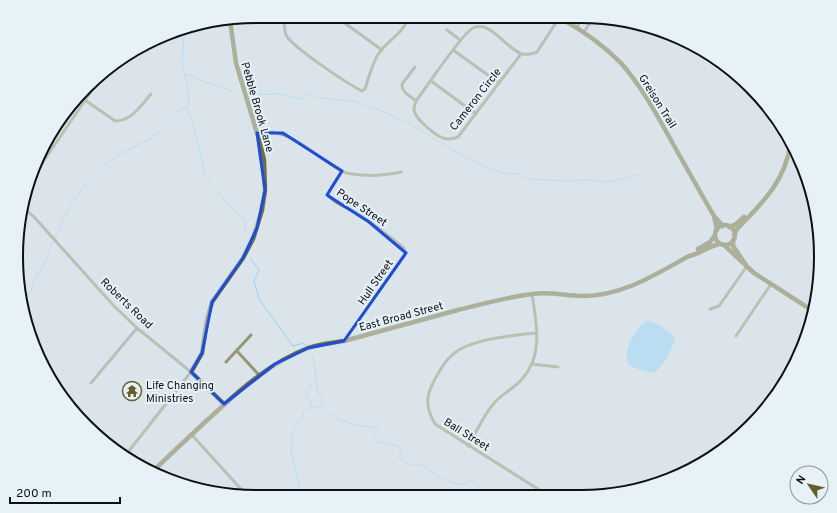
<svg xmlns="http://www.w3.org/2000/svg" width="837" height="513" font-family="Overpass,sans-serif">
  <rect width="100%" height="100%" fill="#dae4ea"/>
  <path fill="#92d5fc" d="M646 321C655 320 668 331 675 337 673 349 663 368 653 373 646 371 633 369 629 364 621 352 636 328 646 321Z"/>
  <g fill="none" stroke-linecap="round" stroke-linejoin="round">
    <path stroke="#92d5fc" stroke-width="1" d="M184 73 208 83 236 92
      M250 95 279 94 302 99 307 93 319 98 354 101 382 111 407 122 470 160 502 173 517 174 530 179 566 181 589 180 609 182 643 174
      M185 108 192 120 205 174 211 184 230 206 245 220 246 236
      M55 237C68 206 88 174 117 156 132 147 149 141 162 130 171 123 177 107 189 107L188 87 182 66 184 36 186 28
      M250 258 259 270 254 281 259 299 293 346 304 343 306 346
      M24 303 31 291 35 279 44 264 52 243
      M310 352 313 357 318 392 322 399V407C339 423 355 425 378 428L379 433 374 438 375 441 398 446 402 449 400 452 401 455 398 457C405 463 413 466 422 465 434 473 455 491 469 481L476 483 486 496
      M312 406 316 407H321
      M301 495 291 451 293 431 303 417 304 412 312 406 310 400 306 397V391L315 380"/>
    <path stroke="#979572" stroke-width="3" d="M284 16C284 22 284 29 286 35 292 47 348 84 362 91L365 89C369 77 372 63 379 53 390 38 402 35 409 17
      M335 16 382 50
      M577 27 583 18
      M447 30 460 40
      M584 32 593 18
      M691 45 701 54 721 62
      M453 50 499 83
      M521 54 458 137C453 139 448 140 443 138 435 135 415 119 414 110 414 107 415 104 416 101 426 88 462 33 473 28 490 19 507 50 522 54 527 55 532 54 537 52L559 18
      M415 67 402 84C401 92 410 96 416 101
      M431 81 476 114
      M85 100 115 121C132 121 141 105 151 94
      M257 133C292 125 316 160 346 173 365 177 382 176 401 172
      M342 171 330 190 328 195C335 204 346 207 355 212 372 222 387 235 403 247L406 253 344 341
      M28 184 103 74
      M24 208 35 218 113 305 137 328 191 372 125 456
      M710 309 719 306 747 266
      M536 333C515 335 473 339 456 352 446 359 440 370 434 381 425 398 426 408 435 424L549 496
      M736 336 771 284
      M237 351 259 375
      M226 362 251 335
      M532 364 558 367
      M91 383 137 328
      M191 434 241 489 242 495
      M468 446C477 431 484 414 495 402 503 393 515 388 523 378 544 354 536 322 532 294"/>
    <path stroke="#746f3a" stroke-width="4.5" d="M560 18C582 30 603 45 621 63 642 87 657 115 672 142 686 167 700 192 714 216L717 230
      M714 216 723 226
      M715 235a10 10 0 1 1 20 0a10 10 0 1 1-20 0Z
      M729 227 736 224 744 217
      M734 235 737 229C764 201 784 183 791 143
      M733 240V246L746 265
      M724 245 754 273 813 311
      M698 249 710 242 715 235
      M224 404 191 372 202 353 207 320 212 302 243 258 253 239 262 210 265 190 264 160 260 143 236 63 230 20
      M152 472C173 452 194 432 215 413 243 387 272 362 308 348 319 344 332 343 344 341 382 331 420 320 458 310 482 304 507 297 532 294 549 291 566 296 583 296 623 296 656 274 689 256 701 254 709 245 721 244"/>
  </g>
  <path d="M0 0H837V513H0ZM257 133H283L342 171 327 195 369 222 406 253 344 341 308 348 275 364 224 404 191 372 202 353 212 302 243 258 257 228 265 190Z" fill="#dae4ea" fill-opacity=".55" fill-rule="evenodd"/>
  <path fill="none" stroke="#1d4ed8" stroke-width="3" stroke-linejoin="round" d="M257 133H283L342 171 327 195 369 222 406 253 344 341 308 348 275 364 224 404 191 372 202 353 212 302 243 258 257 228 265 190Z"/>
  <defs>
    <symbol id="temple-ring" viewBox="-11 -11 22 22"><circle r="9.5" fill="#e7f1f8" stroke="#645f2c" stroke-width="1.5"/><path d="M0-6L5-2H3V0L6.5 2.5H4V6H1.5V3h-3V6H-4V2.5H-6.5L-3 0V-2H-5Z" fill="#645f2c"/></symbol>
  </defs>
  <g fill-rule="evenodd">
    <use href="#temple-ring" x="121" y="380" width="22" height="22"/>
  </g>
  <g text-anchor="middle" stroke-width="4" stroke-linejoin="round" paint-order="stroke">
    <g font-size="11" fill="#0d1113" stroke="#e7f1f8">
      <text transform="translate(475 99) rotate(-52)" y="4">Cameron Circle</text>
      <text transform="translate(658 101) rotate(58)" y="4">Greison Trail</text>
      <text transform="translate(258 107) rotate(74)" y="4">Pebble Brook Lane</text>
      <text transform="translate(362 207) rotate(34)" y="4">Pope Street</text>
      <text transform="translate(375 282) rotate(-55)" y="4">Hull Street</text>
      <text transform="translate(127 303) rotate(44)" y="4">Roberts Road</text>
      <text transform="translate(401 316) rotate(-15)" y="4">East Broad Street</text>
      <text transform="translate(467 434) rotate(32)" y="4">Ball Street</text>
    </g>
    <g font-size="11" fill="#0d1113" stroke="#e7f1f8" text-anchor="start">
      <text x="146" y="389">Life Changing<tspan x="146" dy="13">Ministries</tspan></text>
    </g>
  </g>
  <path d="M0 0H837V513H0ZM256 23H581A233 233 0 0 1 814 256V257A233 233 0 0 1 581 490H256A233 233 0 0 1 23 257V256A233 233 0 0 1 256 23Z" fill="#e7f1f8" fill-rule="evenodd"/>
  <path fill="none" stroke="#0d1113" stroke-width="2" d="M256 23H581A233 233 0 0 1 814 256V257A233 233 0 0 1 581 490H256A233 233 0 0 1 23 257V256A233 233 0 0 1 256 23Z"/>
  <g transform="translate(809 485) rotate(304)"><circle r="19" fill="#e7f1f8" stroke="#90979c"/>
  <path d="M0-3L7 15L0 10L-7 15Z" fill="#645f2c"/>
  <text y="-6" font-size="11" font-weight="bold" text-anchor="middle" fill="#0d1113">N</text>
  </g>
  <path d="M10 497v6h110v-6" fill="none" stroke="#0d1113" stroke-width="2"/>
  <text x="16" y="497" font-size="12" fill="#0d1113" stroke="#e7f1f8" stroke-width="3" paint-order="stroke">200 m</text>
</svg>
